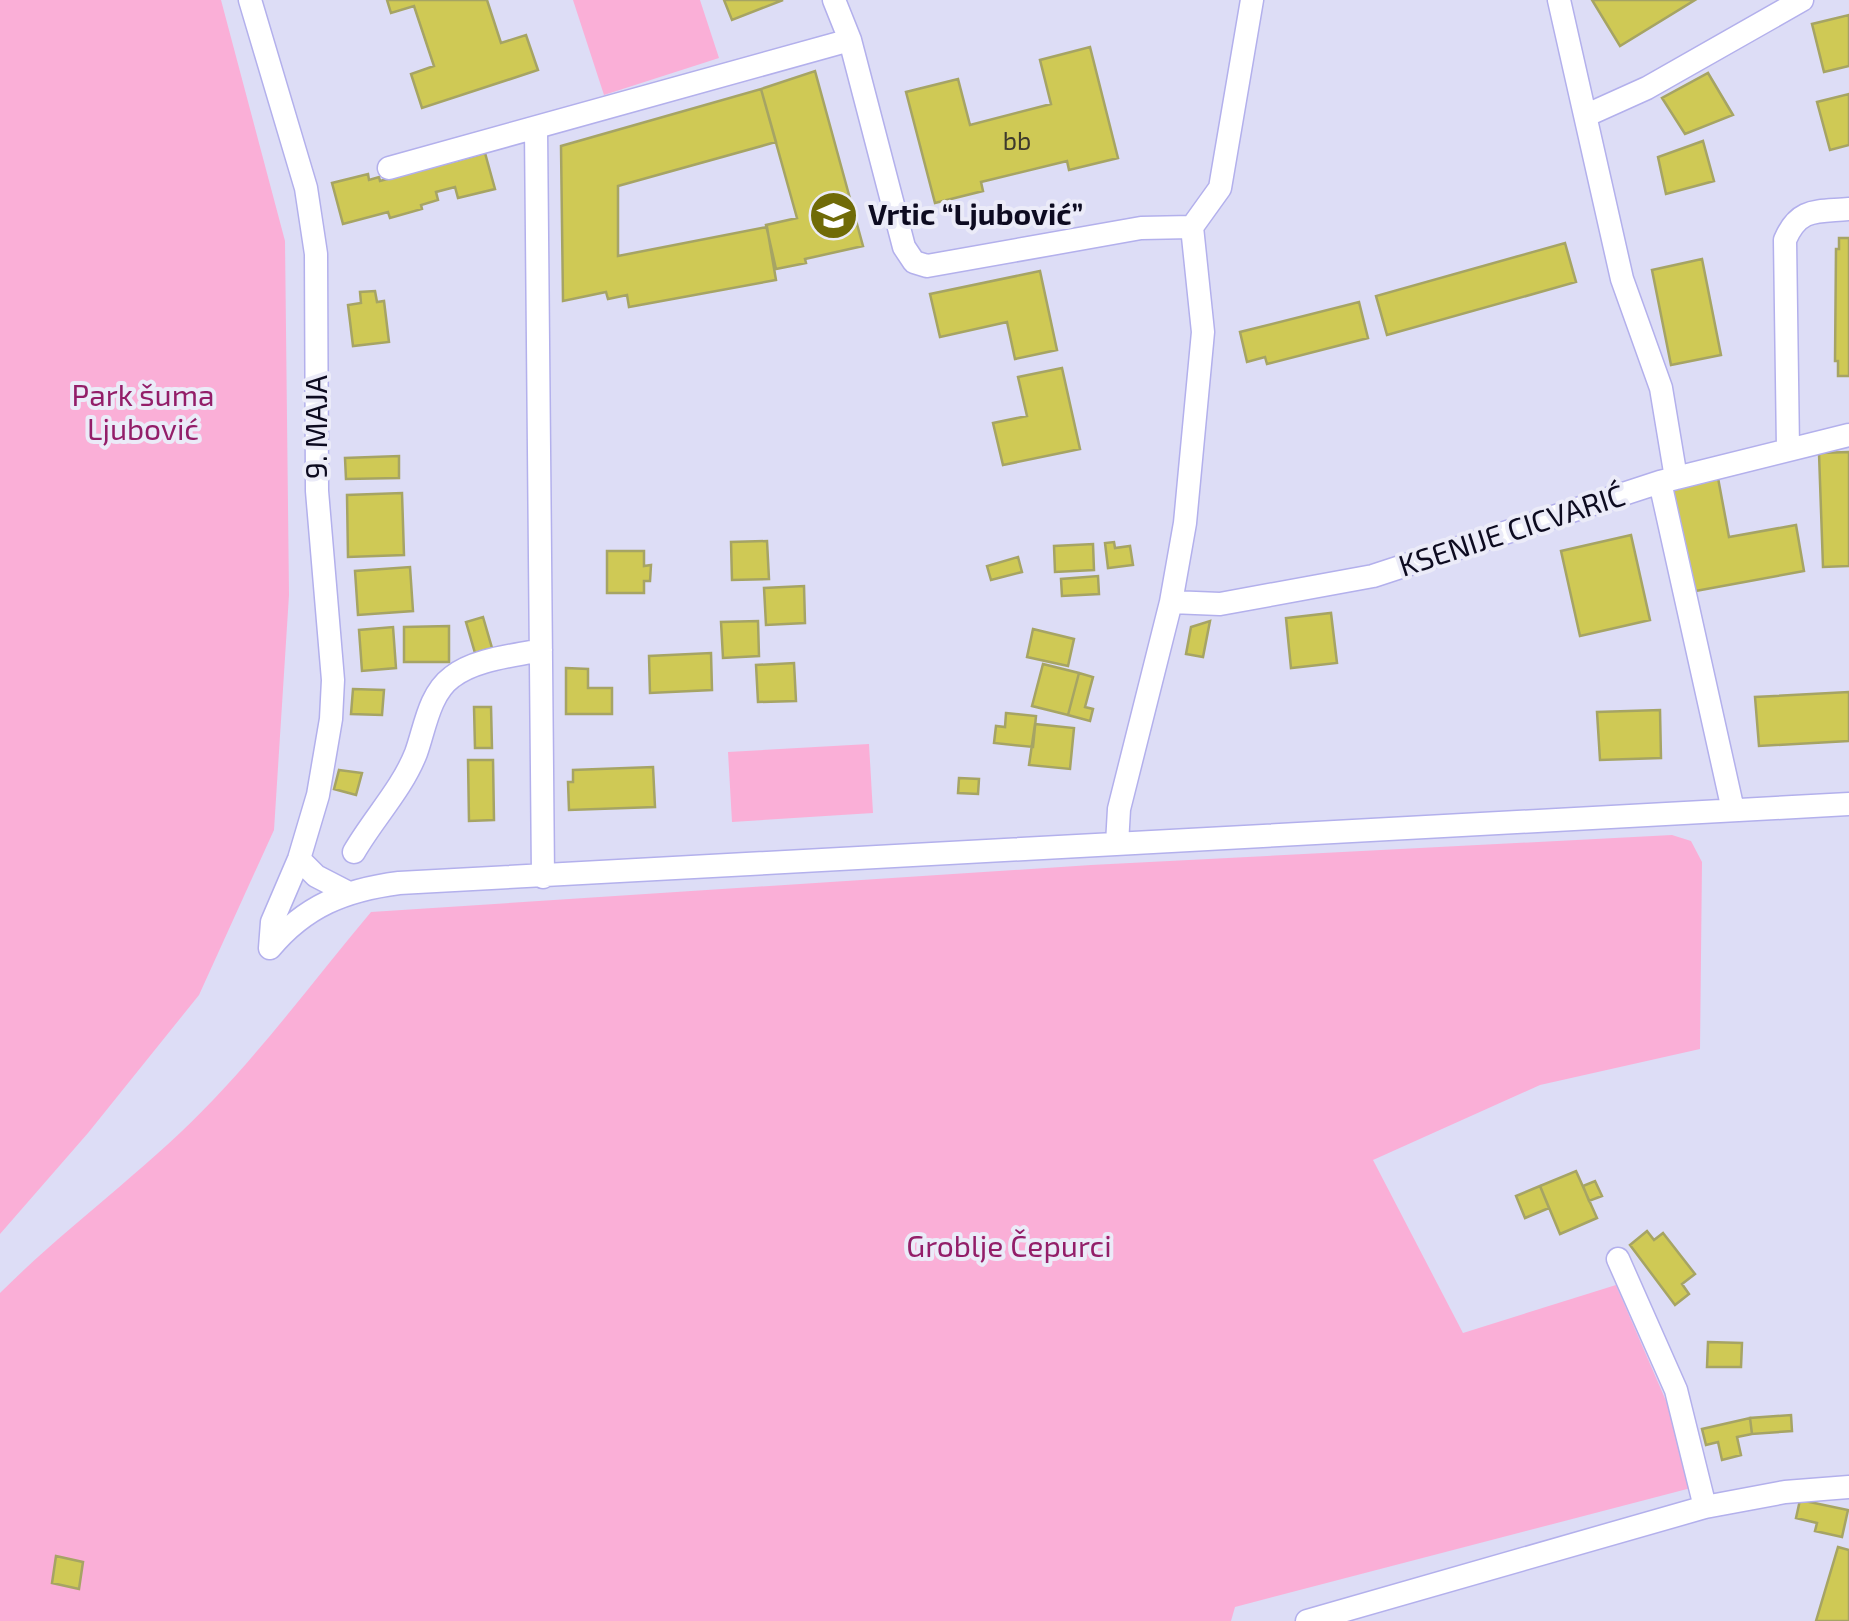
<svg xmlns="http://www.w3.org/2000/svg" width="1849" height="1621" font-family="'Exo 2',sans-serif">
  <rect width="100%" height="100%" fill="#ddddf6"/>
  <path fill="#faafd7" d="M0 0H221L285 241 289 595 274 830 199 995 88 1133 0 1234Z
    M573 0H700L719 58 604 95Z
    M869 744 873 813 732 822 728 752Z
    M1672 835 1691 841 1702 862 1700 1049 1540 1085 1373 1160 1463 1333 1616 1285 1673 1417 1691 1488 1235 1607 1231 1621H0V1293C68 1225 148 1169 214 1099 270 1040 319 974 371 912L1091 865Z"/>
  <path fill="#cfc955" stroke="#a6a464" stroke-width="2.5" d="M387 0H487L501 43 526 35 538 70 422 108 411 74 434 66 414 6 391 13Z
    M724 0H783L732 20Z
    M1592 0H1695L1620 46Z
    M1849 15V66L1824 72 1812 24Z
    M1090 47 1118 158 1069 170 1067 161 981 182 983 191 935 203 906 92 958 79 970 125 1051 104 1040 60Z
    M815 71 863 246 805 259 806 263 776 269 766 225 797 218 761 89Z
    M1708 73 1733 115 1685 134 1662 98Z
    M761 89 776 142 618 186V256L767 227 776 280 629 307 627 295 608 299 606 292 563 301 561 146Z
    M1849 94V145L1830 150 1817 102Z
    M1703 141 1714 181 1666 194 1658 157Z
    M485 153 495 189 458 198 455 187 436 192 438 200 421 205 422 209 390 218 388 212 343 224 332 183 368 174 369 180 379 177 380 181Z
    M1839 238H1849V376H1838V361H1835L1836 249H1839Z
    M1565 243 1576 282 1387 335 1376 296Z
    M1702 259 1721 355 1671 365 1652 270Z
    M1040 271 1057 350 1015 359 1007 322 940 337 930 294Z
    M375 291 377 302 384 301 389 342 353 346 348 305 361 303 360 292Z
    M1359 302 1368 338 1267 364 1265 357 1247 362 1240 332Z
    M1062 368 1080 449 1003 465 993 423 1027 416 1018 377Z
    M1849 452V566L1823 567 1819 453Z
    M399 456V478L346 479 345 458Z
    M1718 478 1729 537 1796 525 1804 571 1690 592 1670 486Z
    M402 493 404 555 348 557 347 495Z
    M1631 535 1650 620 1580 636 1561 551Z
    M767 541 769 579 732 580 731 542Z
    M1114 542 1115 548 1130 546 1133 565 1108 568 1105 543Z
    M1093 544 1094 570 1055 572 1054 546Z
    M607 551H644V566L651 565 650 581H644V593H607Z
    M1018 557 1022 572 991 580 987 566Z
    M410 567 413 611 358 615 355 571Z
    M1098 576 1099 594 1062 596 1061 579Z
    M804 586 805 623 766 625 764 588Z
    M1331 613 1337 663 1291 668 1286 618Z
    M483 617 492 648 475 653 466 622Z
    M758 621 759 656 723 658 721 622Z
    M1210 621 1203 657 1186 654 1191 627Z
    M449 626V662H404V627Z
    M393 627 396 668 362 671 359 630Z
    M1033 629 1074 639 1068 666 1027 657Z
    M711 653 712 690 650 693 649 656Z
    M794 663 796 701 758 702 756 665Z
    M1043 664 1079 673 1068 715 1032 706Z
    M566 668 588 669V688H612V714H566Z
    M1079 673 1093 677 1085 707 1093 709 1090 721 1068 715Z
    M353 689 384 690 382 715 351 714Z
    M1849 692V741L1759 746 1755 697Z
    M474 707H491L492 748H475Z
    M1660 710 1661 758 1600 760 1597 712Z
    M1006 713 1036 716 1033 747 994 743 996 726 1005 727Z
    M1035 724 1074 728 1070 769 1029 765Z
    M468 760H493L494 820 469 821Z
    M653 767 655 807 569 810 568 782H573V770Z
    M339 770 362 773 356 795 334 789Z
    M959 778 979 779 978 794 958 793Z
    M1576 1171 1597 1218 1560 1234 1540 1186Z
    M1595 1181 1602 1196 1589 1201 1583 1186Z
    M1540 1186 1549 1208 1525 1218 1516 1196Z
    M1647 1231 1654 1240 1663 1233 1695 1274 1682 1284 1689 1294 1675 1305 1630 1245Z
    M1708 1342 1742 1343 1741 1367H1707Z
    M1791 1415 1792 1431 1752 1434 1750 1418Z
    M1750 1418 1752 1434 1737 1437 1741 1455 1722 1460 1718 1442 1706 1445 1702 1429Z
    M1800 1500 1848 1510 1842 1537 1815 1531 1817 1523 1796 1518Z
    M1838 1547 1849 1550V1621H1816Z
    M56 1556 83 1562 79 1589 52 1583Z"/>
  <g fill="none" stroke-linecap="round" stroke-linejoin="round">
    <defs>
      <path id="street" d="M250 0 306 188 316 254 317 491 333 680 331 719 318 795 299 859 272 922 270 948
        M834 0 850 40 904 247 914 262 927 266 1141 228 1192 227
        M1559 0 1622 279 1661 388 1676 478
        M1587 115 1647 88 1802 0
        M536 129 543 877
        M389 168 850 40
        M1788 449 1785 240C1799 207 1817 212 1849 209
        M1660 482 1733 810
        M1171 602 1220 604 1373 576 1660 482 1849 435
        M1117 844 1119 809 1171 602 1185 523 1203 332 1192 227 1220 188 1252 0
        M354 852C373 819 402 789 416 753 425 728 429 694 452 677 475 659 513 656 541 650
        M299 859 316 876 349 893
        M270 948C305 906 345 890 399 883L1849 804
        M1618 1259 1676 1390 1705 1507
        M1307 1621 1705 1507 1785 1492 1849 1487"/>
    </defs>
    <use href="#street" stroke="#b3b0ec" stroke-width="25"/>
    <use href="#street" stroke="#fff" stroke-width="22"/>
  </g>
  <defs>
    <symbol id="school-disc" viewBox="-11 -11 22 22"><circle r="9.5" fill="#706b07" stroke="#ebebf8"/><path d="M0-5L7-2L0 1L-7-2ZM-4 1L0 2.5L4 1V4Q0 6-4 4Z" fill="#fff"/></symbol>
  </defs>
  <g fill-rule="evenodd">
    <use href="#school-disc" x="806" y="188" width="55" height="55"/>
  </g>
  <g text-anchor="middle" stroke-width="8" stroke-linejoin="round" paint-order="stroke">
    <g font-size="25" fill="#3e3a2d">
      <text x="1017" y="150">bb</text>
    </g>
    <g font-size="30" font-weight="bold" fill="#0d0b20" stroke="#ebebf8" text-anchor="start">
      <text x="868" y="225">Vrtic “Ljubović”</text>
    </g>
    <g font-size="30" fill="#931e69" stroke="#ebebf8">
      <text x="143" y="406">Park šuma<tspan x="143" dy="34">Ljubović</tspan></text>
      <text x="1009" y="1257">Groblje Čepurci</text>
    </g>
    <g font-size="30" fill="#0d0b20" stroke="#ebebf8">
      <text transform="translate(317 427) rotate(-90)" y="10">9. MAJA</text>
      <text transform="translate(1512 531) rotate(-18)" y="10">KSENIJE CICVARIĆ</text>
    </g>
  </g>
</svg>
